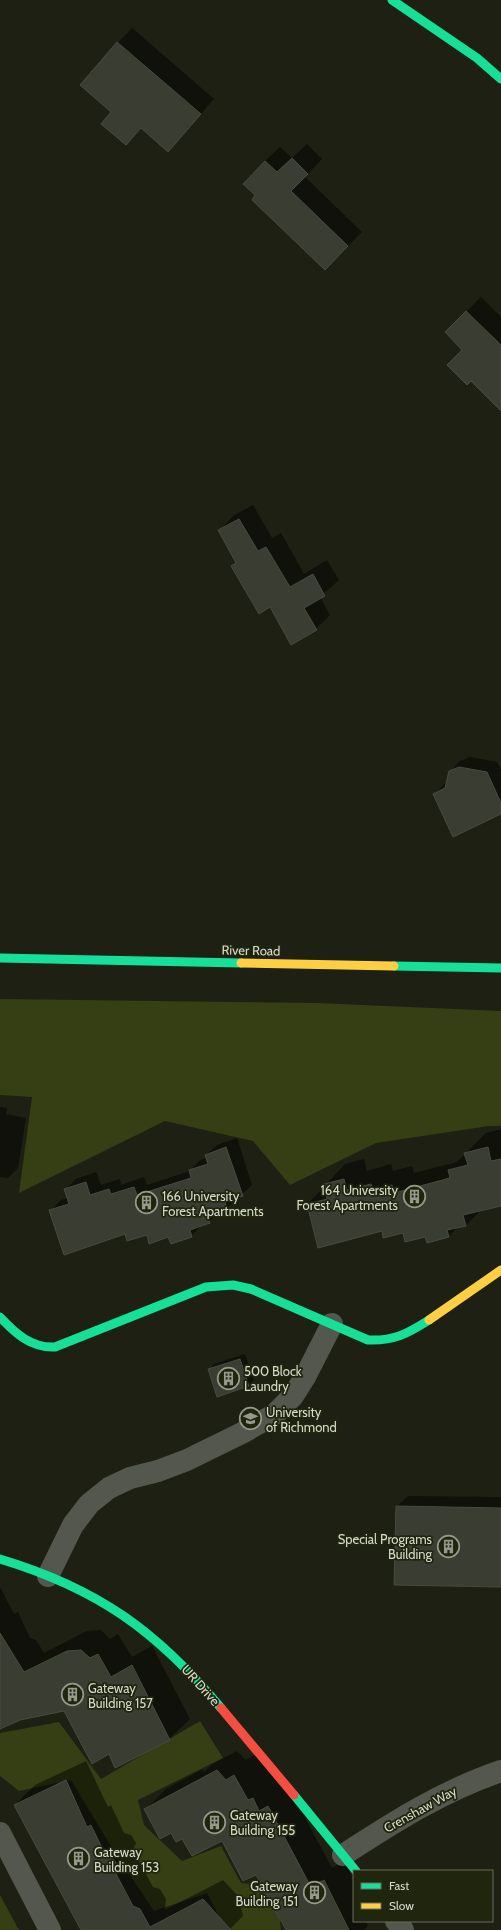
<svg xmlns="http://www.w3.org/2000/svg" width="501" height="1930" font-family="Cabin,sans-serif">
  <rect width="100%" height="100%" fill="#1d2013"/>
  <path fill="#363e13" d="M0 999 317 1003 501 1011V1126H489L376 1143 290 1185 253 1141 165 1121 19 1193 32 1097 0 1095Z
    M200 1721 223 1758 138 1800 144 1825 182 1861 221 1846 241 1883 276 1886 281 1930H226L207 1893 154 1911 115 1853 71 1780 19 1791 0 1776V1733L59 1722 101 1779Z
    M0 1895 19 1930H0Z"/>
  <path fill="#0007" d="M132 28 214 99 168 151 141 128 126 144 113 112 118 43Z
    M307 144 322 159 305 177 362 232 340 254 257 195 265 161 280 147 292 158Z
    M481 297 501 317V410L463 350 446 332Z
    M253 505 272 538 281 533 304 574 327 560 339 580 320 597 330 615 316 629 270 606 232 566 237 561 219 531 233 516Z
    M470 757 497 762 501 770V813L434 794 447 782 450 772 460 761Z
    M0 1107 7 1108 6 1114 26 1118 18 1168 8 1178 0 1177Z
    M501 1129V1205L481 1210 466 1225 458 1227 449 1236 382 1230 308 1204 345 1164 364 1159 367 1171 391 1164 393 1171 412 1166 414 1173 457 1162 486 1133Z
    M237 1138 252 1185 227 1208 219 1211 209 1222 202 1225 191 1236 126 1233 50 1211 61 1200 68 1198 65 1190 76 1179 96 1172 101 1185 120 1179 121 1185 144 1177 147 1185 190 1171 200 1160 207 1158 206 1155 217 1145Z
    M245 1354 254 1380 248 1385 209 1370 214 1364Z
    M408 1496 501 1497V1586L397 1506Z
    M0 1587 14 1614 18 1612 30 1638 36 1640 44 1653 87 1631 101 1630 110 1639 118 1634 132 1657 152 1646 190 1719 169 1739 116 1767 110 1753 64 1710 20 1719 0 1728Z
    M237 1751 246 1760 255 1755 288 1786 332 1868 344 1861 354 1881V1921H365L368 1925 365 1930H287L256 1873 222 1840 171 1832 145 1810 166 1789 203 1769 204 1772 212 1764Z
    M86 1761 108 1807 111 1805 124 1833 131 1835 136 1843 133 1850 153 1887 160 1889 166 1899 165 1910 223 1880 238 1896 243 1916 229 1930H82L15 1805 35 1785Z"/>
  <path fill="#3a3d32" stroke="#484b40" d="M117 42 201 114 168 152 141 128 126 145 101 124 111 112 80 85Z
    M292 158 308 174 291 191 348 246 325 270 252 200 255 195 243 184 265 161 277 172Z
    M466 311 501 345V411L471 381 467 385 447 365 462 350 445 332Z
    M239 519 258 551 266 547 290 587 313 574 325 596 304 608 317 630 291 645 270 607 259 614 231 566 236 563 218 530Z
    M459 767 487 772 501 803V814L453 837 433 794 445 788 449 771Z
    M226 1147 243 1196 225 1202 227 1209 207 1216 210 1223 190 1230 192 1237 171 1244 168 1237 149 1244 147 1235 127 1241 125 1234 64 1255 49 1210 69 1204 64 1189 86 1182 90 1195 109 1189 111 1194 134 1187 137 1195 191 1178 189 1170 208 1164 205 1155Z
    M488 1147 491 1161 501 1159V1206L463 1215 466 1226 447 1230 449 1237 427 1243 425 1237 405 1242 403 1233 383 1238 382 1231 318 1248 307 1204 327 1199 324 1184 344 1179 347 1190 371 1184 373 1190 392 1185 394 1193 450 1178 448 1170 468 1165 464 1153Z
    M240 1359 249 1386 217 1397 208 1369Z
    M396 1506 501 1508V1587L394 1585Z
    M0 1633 24 1672 67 1651 81 1650 90 1658 98 1654 111 1677 132 1665 170 1740 115 1768 109 1754 92 1764 64 1711 20 1720 0 1729Z
    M217 1770 226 1780 234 1775 248 1800 253 1798 259 1811 268 1806 311 1887 324 1880 349 1930H286L256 1875 243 1881 222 1841 192 1856 182 1839 176 1842 171 1833 160 1839 144 1809Z
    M66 1780 87 1827 91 1825 104 1852 111 1854 116 1863 114 1870 133 1906 140 1909 150 1927 203 1899 231 1930H81L14 1805Z"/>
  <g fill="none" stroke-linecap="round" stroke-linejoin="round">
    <path stroke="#54574d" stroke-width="22" d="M48 1576 73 1525 89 1504 109 1488 130 1478 158 1471 187 1460 242 1433 275 1414 293 1396 305 1377 332 1324
      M0 1833 50 1930
      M343 1855C394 1822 442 1791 501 1771
      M396 1921 403 1930"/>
    <path stroke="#16e098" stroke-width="9" d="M392 0 477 58 501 79
      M0 958 241 963
      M394 966 501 968
      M0 1317C16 1334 31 1348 55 1347L206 1287 233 1285 251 1289 368 1340C394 1341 407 1334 429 1320
      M0 1559C97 1588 157 1631 221 1708
      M294 1795 356 1871"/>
    <path stroke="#ffcf43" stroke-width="9" d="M241 963 394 966
      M429 1320 501 1270"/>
    <path stroke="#f24e42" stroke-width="9" d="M221 1708 294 1795"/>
  </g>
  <defs>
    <symbol id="building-ring" viewBox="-11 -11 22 22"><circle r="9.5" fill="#20250e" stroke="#95988b" stroke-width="1.5"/><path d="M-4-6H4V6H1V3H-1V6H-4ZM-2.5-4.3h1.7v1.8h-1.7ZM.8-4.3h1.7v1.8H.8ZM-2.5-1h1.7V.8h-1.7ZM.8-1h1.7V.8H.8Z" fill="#95988b"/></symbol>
    <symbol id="university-ring" viewBox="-11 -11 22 22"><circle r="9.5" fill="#20250e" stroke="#95988b" stroke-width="1.5"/><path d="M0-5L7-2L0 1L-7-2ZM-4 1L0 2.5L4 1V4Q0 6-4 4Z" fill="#95988b"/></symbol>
  </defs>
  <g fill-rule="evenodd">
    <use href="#building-ring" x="402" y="1184" width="25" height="25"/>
    <use href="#building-ring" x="134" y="1190" width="25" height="25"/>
    <use href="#building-ring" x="216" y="1366" width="25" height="25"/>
    <use href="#university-ring" x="238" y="1406" width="25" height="25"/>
    <use href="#building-ring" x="436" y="1534" width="25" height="25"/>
    <use href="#building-ring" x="60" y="1682" width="25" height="25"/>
    <use href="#building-ring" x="202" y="1810" width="25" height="25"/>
    <use href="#building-ring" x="66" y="1846" width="25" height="25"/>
    <use href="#building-ring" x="302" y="1880" width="25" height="25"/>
  </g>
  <g text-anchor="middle" stroke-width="3.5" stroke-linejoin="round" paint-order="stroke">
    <g font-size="13" fill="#d5d9cb" stroke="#20250e">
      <text transform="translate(251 950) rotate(1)" y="5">River Road</text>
      <text transform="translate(201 1685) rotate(48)" y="5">UR Drive</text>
      <text transform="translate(420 1809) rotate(-29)" y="5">Crenshaw Way</text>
    </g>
    <g font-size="13" fill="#d5d9cb" stroke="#20250e" text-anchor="start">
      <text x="398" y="1195" text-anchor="end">164 University<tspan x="398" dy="15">Forest Apartments</tspan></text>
      <text x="162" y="1201">166 University<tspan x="162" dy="15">Forest Apartments</tspan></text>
      <text x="244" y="1376">500 Block<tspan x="244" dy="15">Laundry</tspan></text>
      <text x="266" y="1417">University<tspan x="266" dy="15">of Richmond</tspan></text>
      <text x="432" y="1544" text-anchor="end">Special Programs<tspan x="432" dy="15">Building</tspan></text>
      <text x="88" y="1693">Gateway<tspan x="88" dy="15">Building 157</tspan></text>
      <text x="230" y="1820">Gateway<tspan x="230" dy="15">Building 155</tspan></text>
      <text x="94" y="1857">Gateway<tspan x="94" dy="15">Building 153</tspan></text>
      <text x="298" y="1891" text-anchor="end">Gateway<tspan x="298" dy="15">Building 151</tspan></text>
    </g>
  </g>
  <rect x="353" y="1870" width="140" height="52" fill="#20250e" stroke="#686d5a"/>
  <rect x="361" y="1883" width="20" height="6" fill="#16e098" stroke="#686d5a"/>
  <text x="389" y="1890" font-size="12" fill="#d5d9cb">Fast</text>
  <rect x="361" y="1903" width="20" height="6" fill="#ffcf43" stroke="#686d5a"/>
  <text x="389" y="1910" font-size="12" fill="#d5d9cb">Slow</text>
</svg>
